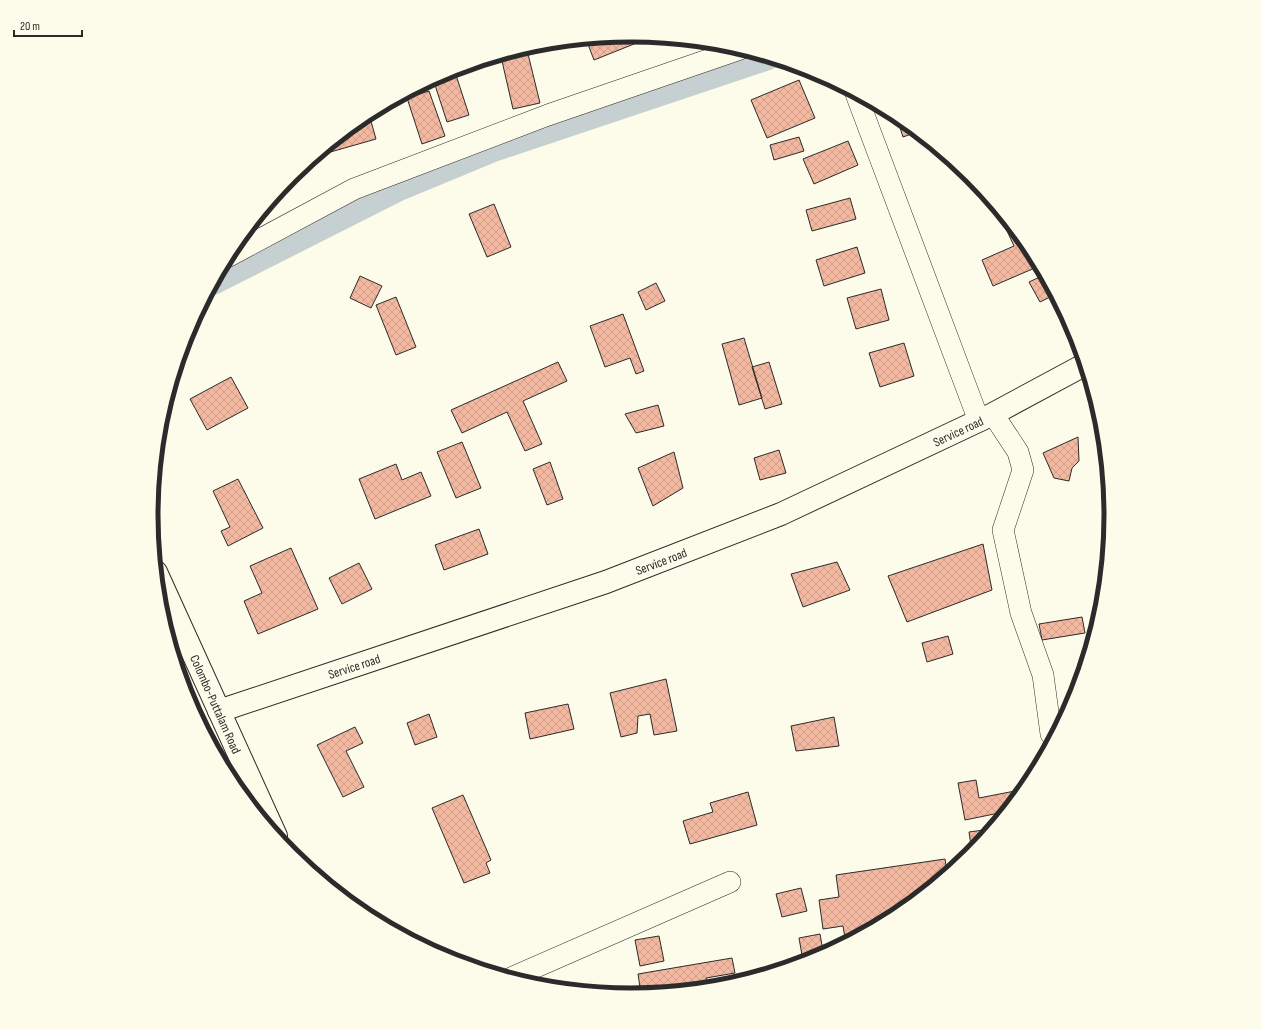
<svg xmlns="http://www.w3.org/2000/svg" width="1261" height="1030" font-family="'Sofia Sans Condensed',sans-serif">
  <defs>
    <pattern id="building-cross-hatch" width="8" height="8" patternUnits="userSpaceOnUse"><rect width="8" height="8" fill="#f2b8a0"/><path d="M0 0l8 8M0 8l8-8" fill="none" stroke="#d09e8a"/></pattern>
  </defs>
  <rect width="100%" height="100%" fill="#fdfbea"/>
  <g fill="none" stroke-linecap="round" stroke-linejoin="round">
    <path stroke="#c7d0d0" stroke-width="24" d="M213 283 397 190 496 149 768 58"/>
  </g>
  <path fill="url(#building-cross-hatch)" stroke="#2b2b2b" d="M631 35 636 36 639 42 594 60 586 39Z
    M528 54 540 103 513 109 502 61Z
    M456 75 469 115 447 122 434 82Z
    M799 80 815 118 767 138 751 100Z
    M429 91 445 136 422 144 407 98Z
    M369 114 376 139 327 153 325 148 364 116Z
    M896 115 897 116 917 132 903 137Z
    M799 137 804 151 774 160 770 145Z
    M848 141 858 165 814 184 803 159Z
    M850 198 856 219 812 231 806 210Z
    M494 204 511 247 487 257 469 214Z
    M1005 219 1027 245 1037 267 993 286 982 260 1014 246 1002 220Z
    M857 247 865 273 824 286 816 260Z
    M1044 275 1054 295 1040 302 1029 282Z
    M360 276 382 286 371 308 350 298Z
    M656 283 665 301 646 310 638 292Z
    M881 289 889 320 856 329 847 298Z
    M396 297 416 347 396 355 376 305Z
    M623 314 644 371 636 374 630 358 605 367 590 326Z
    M744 338 762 398 739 405 722 344Z
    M904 343 914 376 880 387 869 353Z
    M558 362 567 381 523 401 542 444 525 451 507 412 462 433 451 410Z
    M769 362 782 404 765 409 752 367Z
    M231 377 248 408 207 430 190 399Z
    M658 405 664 426 636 433 625 414Z
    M1078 437 1079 461 1072 468 1069 481 1054 478 1043 453Z
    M462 442 481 488 456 498 437 452Z
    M779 450 786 473 760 480 754 458Z
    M674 452 683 488 653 506 638 468Z
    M550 462 563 499 547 505 533 469Z
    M396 464 402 480 421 472 431 496 375 519 359 479Z
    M238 479 263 528 228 546 221 531 230 527 213 491Z
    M479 529 488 554 444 570 435 545Z
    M983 544 992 590 907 622 888 576Z
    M291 548 318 609 258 634 244 601 262 593 250 566Z
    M837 562 850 590 803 607 791 574Z
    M359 563 372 589 342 604 329 578Z
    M1082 617 1085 633 1042 640 1039 624Z
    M948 636 953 654 927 662 922 643Z
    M666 679 677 731 654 735 650 714 638 716 637 733 621 737 610 693Z
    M1074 685H1078L1074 698Z
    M568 704 574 729 530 739 525 713Z
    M429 714 437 737 415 745 407 723Z
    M834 717 839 746 796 751 791 726Z
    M355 727 363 743 346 751 364 787 343 797 317 745Z
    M976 780 979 798 1015 791 1016 798 1004 812 965 820 958 783Z
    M748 792 757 825 690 844 683 821 713 812 710 803Z
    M463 795 491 860 486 863 490 873 464 883 432 808Z
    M991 829 972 852 969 832Z
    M945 859 947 873 897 914 855 937 845 938 843 926 823 929 819 900 839 897 836 875Z
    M801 888 807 911 782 917 776 894Z
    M820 934 823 951 802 955 799 938Z
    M659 936 664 961 640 966 635 940Z
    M732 958 735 973 706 978 708 987 641 994 638 974Z"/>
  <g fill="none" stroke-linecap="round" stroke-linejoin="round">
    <defs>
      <path id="street" d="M856 94 979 421
        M227 257 354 189 548 115 740 49
        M993 414 1018 452 1023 470 1003 530 1021 613 1043 675 1051 734 1054 737
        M511 978 730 882"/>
      <path id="secondary" d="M219 711 606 582 781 514 993 414 1084 365"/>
      <path id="highway" d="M156 572 276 836"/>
    </defs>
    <use href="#street" stroke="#2b2b2b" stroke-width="22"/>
    <use href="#secondary" stroke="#2b2b2b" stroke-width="24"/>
    <use href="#highway" stroke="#2b2b2b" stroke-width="24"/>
    <use href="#street" stroke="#fdfbea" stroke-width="21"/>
    <use href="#secondary" stroke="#fdfbea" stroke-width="22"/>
    <use href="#highway" stroke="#fdfbea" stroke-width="22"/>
  </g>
  <g text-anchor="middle" stroke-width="3" stroke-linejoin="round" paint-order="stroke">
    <g font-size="13" fill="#2b2b2b" stroke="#fdfbea">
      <text transform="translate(958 431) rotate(-25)" y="5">Service road</text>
      <text transform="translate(661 561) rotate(-21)" y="5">Service road</text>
      <text transform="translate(354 666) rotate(-18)" y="5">Service road</text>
      <text transform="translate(216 704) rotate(66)" y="5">Colombo-Puttalam Road</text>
    </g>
  </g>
  <path d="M0 0H1261V1030H0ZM158 515a473 473 0 1 1 946 0a473 473 0 1 1-946 0Z" fill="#fdfbea" fill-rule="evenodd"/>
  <path fill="none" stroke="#2b2b2b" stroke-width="5" d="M158 515a473 473 0 1 1 946 0a473 473 0 1 1-946 0Z"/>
  <path d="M14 30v6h68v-6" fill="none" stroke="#2b2b2b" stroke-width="2"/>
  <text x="20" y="30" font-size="12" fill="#2b2b2b" stroke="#fdfbea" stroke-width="3" paint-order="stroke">20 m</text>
</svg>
